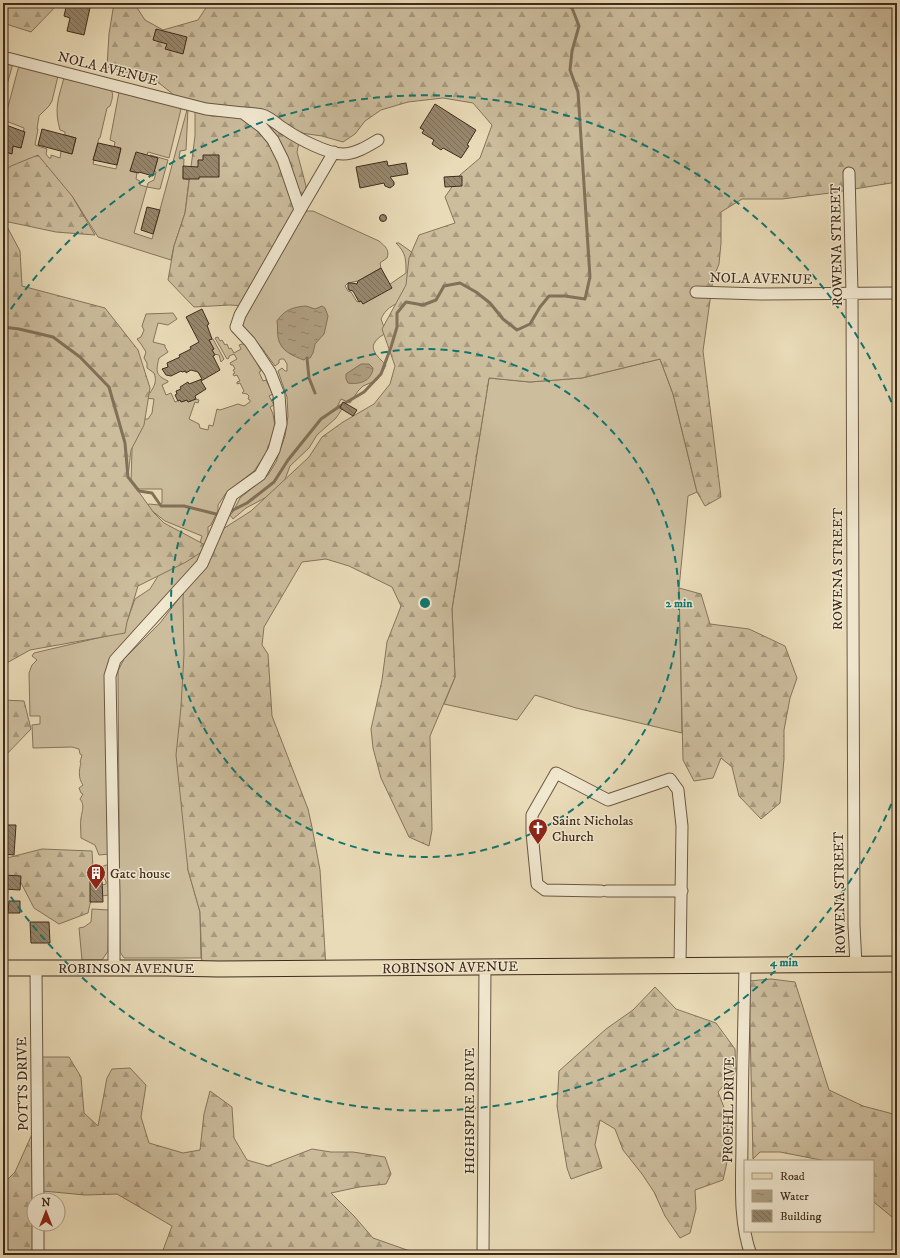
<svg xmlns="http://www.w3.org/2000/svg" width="900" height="1258" font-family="'IM FELL DW Pica',serif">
  <defs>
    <pattern id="forest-firs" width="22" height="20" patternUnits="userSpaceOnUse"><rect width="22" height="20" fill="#ccbd9d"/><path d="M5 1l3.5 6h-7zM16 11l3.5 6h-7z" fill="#a79a7f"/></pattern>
    <pattern id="water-ripples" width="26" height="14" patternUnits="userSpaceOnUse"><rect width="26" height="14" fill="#af9f82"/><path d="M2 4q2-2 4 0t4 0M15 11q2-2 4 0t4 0" fill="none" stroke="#90826a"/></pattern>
    <pattern id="building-back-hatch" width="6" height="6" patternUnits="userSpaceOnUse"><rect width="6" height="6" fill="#97876d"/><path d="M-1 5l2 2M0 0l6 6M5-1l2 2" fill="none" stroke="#7d6f59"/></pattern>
  </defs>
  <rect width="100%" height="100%" fill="#e9dbb7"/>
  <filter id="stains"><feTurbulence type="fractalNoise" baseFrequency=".005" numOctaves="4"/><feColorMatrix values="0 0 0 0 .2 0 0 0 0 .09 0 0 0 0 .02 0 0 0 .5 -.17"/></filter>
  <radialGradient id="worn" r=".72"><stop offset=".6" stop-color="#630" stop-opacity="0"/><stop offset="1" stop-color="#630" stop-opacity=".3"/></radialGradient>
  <path fill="#ccbd9d" stroke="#86745c" d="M3 62 12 64V67L3 99Z
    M20 66 58 76 52 101 49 106 39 116 37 129H38L35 145 47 149 46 154 49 158H51V155L60 158 61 151 72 154 76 138 65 135V132L60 130C54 109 58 99 64 78L111 90C114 94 112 100 110 106L107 108 100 138H99L93 160H94L93 164 116 169 121 149 114 147 115 142 110 140 119 92 180 107 181 109 169 158 148 152 147 155 131 168 130 171 137 173 136 179 140 181V185L147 187 148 183 154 180 156 172 154 171 158 158 150 156V155L168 160 160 189H158L147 187 134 233 152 239 187 110 188 109 186 150 180 151 179 158 184 159 183 178 189 180 185 213 174 246 171 260 98 237 72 196 3 174V151L11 153 13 146 21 148 24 128 6 121 5 118 18 69Z
    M307 211H313L379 241C385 246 390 250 387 258L380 263 381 268 358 281 348 283 345 286 348 291 351 292 357 302 361 301 363 303 406 273C406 259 406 253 396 243H399L413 253 429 296C411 300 389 300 381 319L386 333C383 335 377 338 375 342 369 350 380 359 386 365L384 369 377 380 363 386 358 391 350 403 341 399 337 407 342 409 336 418 317 435 309 448 290 466 283 485 280 490 246 508 233 519 230 515 233 512 240 498 268 475 276 462 285 436 288 416 287 397 278 371 282 368 285 371H287V364L284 359H281L279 360V363L275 366 262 348 243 327V320L301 217Z
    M173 313 177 319 168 325 158 323 153 342 165 345V347L168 352 159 358C156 371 155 375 168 381V382L162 385 166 395 171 393 175 402 180 400 182 402 187 400 188 402 196 399 199 400 198 403 195 402 189 419 199 424 200 428 208 430 209 425 213 426 217 409 220 410 238 404 244 406 250 402V400L248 399 249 396 247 394 242 393 244 391 240 383 237 384V382L240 381 237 375 234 376 233 374 235 373 233 370 235 369 233 365H231L230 363 237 359 234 354 229 356V358L227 359 215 338 218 337 220 341 222 340 225 345 227 344 229 349 231 348 234 353 241 349 239 345 242 344 248 345 261 371 259 372 263 381 266 380 273 394 269 396 274 405 270 407 273 414 275 426 272 440 268 446 267 452 254 471 226 493 218 505V510L211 525 208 527V536L202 554 190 571 108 663 109 854 99 855 95 845 81 838C81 832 80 824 81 818 82 811 85 805 80 799L83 794 81 793 79 788 83 785C78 778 79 770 81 763L80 762 82 755 80 754 79 749 72 747 33 748 32 725 40 724V716H30L29 673 32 665 37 660 32 656 34 653 123 632 135 599 150 589 158 576 168 565 199 546 202 536 165 521 146 506 149 504 159 505 162 503V489H137L131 482 133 419H148L152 413 154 399 145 398 143 391 150 393C155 385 157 381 154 373L147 368V363L144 358 146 352 141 344 137 339 141 337 144 330 142 326 146 314Z
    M213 339 224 359 221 362 219 355 214 354 212 350 214 349 209 340Z
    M660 359 673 394 697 492 688 496 679 588 682 733 576 708 535 695 517 720 444 704 455 677 452 609 489 378 530 382 582 378Z
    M191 583 188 870 200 912 201 958H124L120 952 118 671 124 659 160 623Z
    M109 864V895L102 896V885L106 884V881L105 880 104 876 100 873 101 867Z
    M92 909 109 910 108 951 102 960H82L79 928 84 927 91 922Z"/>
  <path fill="url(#forest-firs)" stroke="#86745c" d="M3 3H59L31 32 3 23Z
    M114 3H134L145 20 163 30 198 20 209 3H897V182L830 193 782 199H742L721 212V243L719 264 713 279 703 351 721 497 705 506 697 492 673 394 660 359 582 378 530 382 489 378 452 609 455 677 430 736 432 830 429 846 409 837 381 778 373 748 371 729 382 680 387 642 401 606 392 587 349 566 326 559 302 562 264 627 262 645 268 654 272 716 308 809 312 827 320 870 326 968 202 969 200 912 188 870 176 755 181 707 184 654 183 600 184 583 208 548 186 562 138 586 127 622 125 633 30 650 3 665V172L11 166 38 155 72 196 95 235 56 232 4 221 20 251 22 286 105 308 138 350 150 388 144 425 131 450 128 477 154 513 164 523 209 547 215 534 251 511 309 457 322 437 343 422 374 404 390 384 395 366 382 329 406 285 409 258 419 235 455 223 445 197 460 175 480 158 492 125 473 103 443 98 408 102 381 110 365 121 355 134 343 142 322 136 301 133 297 152 306 186 303 204 246 306 230 305 194 307 168 280 174 246 185 213 195 136V106L184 103 159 83 120 70 107 67 109 34Z
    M679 588 701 594 710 624 749 629 785 646 797 678 790 698 784 730V759L780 803 761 819 739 796 732 767 721 758 713 778 694 781 683 760Z
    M3 700 24 701 31 729 3 758Z
    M42 849 92 851 94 886 88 913 59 924 34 908 19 879H3V859Z
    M771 979 795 982 829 1090 863 1106 897 1115V1190L894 1194 897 1206V1221L875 1203 873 1200V1161H826L780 1152H760L753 1159 749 981Z
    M655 987 676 1009 716 1023 735 1049 736 1071 718 1092 727 1115 729 1153 723 1180 695 1190 696 1209 690 1233 680 1238 665 1216 654 1192 642 1174 623 1150 615 1129 600 1120 595 1145 602 1168 571 1179 567 1168 557 1106 559 1071 606 1029 633 1010Z
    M42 1057H69L81 1077 84 1113 98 1126 107 1078 112 1069 130 1068 146 1085 141 1117 149 1143 183 1153 200 1150 204 1114 210 1091 232 1107 234 1138 247 1160 268 1166 312 1149 331 1152H353L385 1157 391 1174 386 1184 359 1187 331 1193 354 1216 373 1238 407 1250 436 1255H160L162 1253 172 1226 117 1194 85 1195 43 1191Z
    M32 1134 33 1255H3V1184L15 1172Z"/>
  <path fill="url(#water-ripples)" stroke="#827159" d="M306 306 315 309 322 306 325 308 328 316 325 330 324 334 315 344 313 353 310 358H306L304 360C293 356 280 351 278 337 277 332 278 326 277 321 284 310 293 307 306 306Z
    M361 364H369L373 368C372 381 359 385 348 383L346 379V374Z"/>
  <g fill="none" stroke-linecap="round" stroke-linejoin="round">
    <path stroke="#827159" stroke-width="3" d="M3 327 19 329 53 337 80 357 109 387 125 443 128 477 139 491 152 493 161 506H184L220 515
      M307 358 309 378 315 393
      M229 512 247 503 274 482 288 460 321 419 340 406 364 392 381 374 391 347 397 327V313L406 302 423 305 436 300 444 286 460 283 476 292 490 303 503 319 517 330 530 324 540 307 549 296H565L585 299 590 277 578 92 570 70 572 51 579 26 572 8 563 3"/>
  </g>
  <path fill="url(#building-back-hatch)" stroke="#3f2b1c" d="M3 3H8L6 15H3Z
    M67 3H91L84 35 67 31 70 18 64 16Z
    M156 29 187 37 183 54 165 49 167 44 153 40Z
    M435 104 476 130 467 145 469 146 461 158 443 148 441 150 432 144 434 140 422 133 424 130 420 128Z
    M3 124 25 132 21 148 13 146 12 154 3 151Z
    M42 129 76 138 72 154 38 145Z
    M98 143 121 148 117 165 93 160Z
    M136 152 158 158 153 176 139 172V173L130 171Z
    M203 155H219V177H199V179H183V166L198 167V160H203Z
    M387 161 388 166 406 163 408 174 390 177 394 182V185L390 188 385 186 384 183 360 188 356 167Z
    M462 176V186L445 187 444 177Z
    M147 207 160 210 153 234 141 230Z
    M379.5 218a3.5 3.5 0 1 1 7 0a3.5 3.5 0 1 1-7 0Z
    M381 268 392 288 363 304 361 301 359 302 353 291 349 290 348 288V283H352L357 284 358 281Z
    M202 309 209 324 207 325 212 339 209 340 214 349 212 350 215 355 213 356 220 370 201 381 206 389 195 396 196 399 188 402 187 400 181 402 180 400 178 401 175 395 177 394 176 391 181 389 180 387 188 382 189 384 202 379 198 372 191 370 186 373V371L182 372 181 371 171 376 166 375 162 369 168 367 167 363 180 357 179 355 191 349 190 347 199 342 186 317Z
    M343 402 357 410 353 416 340 408Z
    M3 825H16L14 855 3 854Z
    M3 875 21 876 20 890 3 889Z
    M90 881H102L103 902H90Z
    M9 901H20V913H8Z
    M30 922H49L50 943H31Z"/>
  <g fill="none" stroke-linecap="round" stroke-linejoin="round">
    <defs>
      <path id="minor" d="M3 57 206 109 243 113 262 127 273 140 283 160 300 210 240 315 236 327 250 342 270 372 279 395 281 424 274 450 260 475 232 495 202 564 115 660 110 676 114 895V968
        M244 113C251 114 259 113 265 116 273 120 279 126 286 130 299 139 328 154 343 154 355 154 368 146 378 140
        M849 173 852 293 854 926 856 964
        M300 210 334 152
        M696 292 760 294 897 293
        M601 891 545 890 537 884 532 833V815L556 773 608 800 670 779 678 790 682 826 680 965
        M607 891H682
        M745 965C744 1023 742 1082 742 1141 742 1179 738 1219 751 1255
        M36 968 38 1200
        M38 1224V1255
        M483 1255 485 967"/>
      <path id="major" d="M3 968H168L219 969 897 964"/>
    </defs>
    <use href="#minor" stroke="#6a5743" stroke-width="13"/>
    <use href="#major" stroke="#3f2b1c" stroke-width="17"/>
    <use href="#minor" stroke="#f1e8d0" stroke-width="11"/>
    <use href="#major" stroke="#e9dbb7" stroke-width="15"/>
  </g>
  <g fill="none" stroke="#0f766e" stroke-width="2" stroke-dasharray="7 5">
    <circle cx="425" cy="603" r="254"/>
    <path d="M896 793A508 508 0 0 1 4 887M4 319A508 508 0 0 1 896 413"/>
  </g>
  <defs>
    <symbol id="church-pin" viewBox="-11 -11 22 30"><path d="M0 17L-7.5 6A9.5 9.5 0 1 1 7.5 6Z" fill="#8f2418" stroke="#f1e8d0"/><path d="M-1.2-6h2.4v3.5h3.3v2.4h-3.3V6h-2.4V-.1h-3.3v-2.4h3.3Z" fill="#fff"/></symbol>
    <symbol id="building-pin" viewBox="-11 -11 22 30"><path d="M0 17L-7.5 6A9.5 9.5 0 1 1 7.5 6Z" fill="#8f2418" stroke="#f1e8d0"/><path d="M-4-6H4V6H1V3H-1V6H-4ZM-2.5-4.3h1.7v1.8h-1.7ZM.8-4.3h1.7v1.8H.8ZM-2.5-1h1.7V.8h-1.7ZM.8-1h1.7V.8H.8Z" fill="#fff"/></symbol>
  </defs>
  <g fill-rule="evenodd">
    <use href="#church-pin" x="527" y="817" width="22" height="30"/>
    <use href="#building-pin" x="85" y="862" width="22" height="30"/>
  </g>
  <g text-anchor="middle" stroke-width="3" stroke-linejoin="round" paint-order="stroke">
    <g font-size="14" fill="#3f2b1c" stroke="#f1e8d0">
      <text transform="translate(108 68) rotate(14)" y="5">NOLA AVENUE</text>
      <text transform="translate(836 245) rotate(-91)" y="5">ROWENA STREET</text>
      <text transform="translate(761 278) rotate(1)" y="5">NOLA AVENUE</text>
      <text transform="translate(837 569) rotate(-90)" y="5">ROWENA STREET</text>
      <text transform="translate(839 893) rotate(-91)" y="5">ROWENA STREET</text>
      <text transform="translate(450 967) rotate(-1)" y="5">ROBINSON AVENUE</text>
      <text x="126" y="973">ROBINSON AVENUE</text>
      <text transform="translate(22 1084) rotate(-91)" y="5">POTTS DRIVE</text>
      <text transform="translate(728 1110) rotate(-89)" y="5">PROEHL DRIVE</text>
      <text transform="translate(469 1111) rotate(-90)" y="5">HIGHSPIRE DRIVE</text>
    </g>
    <g font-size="14" fill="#3f2b1c" stroke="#f1e8d0" text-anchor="start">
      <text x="552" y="825">Saint Nicholas<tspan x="552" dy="16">Church</tspan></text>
      <text x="110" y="878">Gate house</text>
    </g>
  </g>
  <circle cx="425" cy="603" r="6" fill="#0f766e" stroke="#f1e8d0" stroke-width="2"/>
  <g font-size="12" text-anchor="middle" font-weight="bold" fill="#0f766e" stroke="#f1e8d0" stroke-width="3" stroke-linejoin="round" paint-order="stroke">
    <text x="679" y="607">2 min</text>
    <text x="784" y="966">4 min</text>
  </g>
  <rect width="900" height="1258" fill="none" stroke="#e9dbb7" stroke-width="16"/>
  <rect x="4" y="4" width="892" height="1250" fill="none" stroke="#3f2b1c" stroke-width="2"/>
  <rect x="8" y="8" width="884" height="1242" fill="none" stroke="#3f2b1c"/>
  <rect x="744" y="1160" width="130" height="72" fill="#f1e8d0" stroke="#aa9c88"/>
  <rect x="752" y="1173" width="20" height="6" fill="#e9dbb7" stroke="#aa9c88"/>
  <text x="780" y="1180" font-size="12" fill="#3f2b1c">Road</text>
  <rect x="752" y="1190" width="20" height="12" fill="url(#water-ripples)" stroke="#aa9c88"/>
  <text x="780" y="1200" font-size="12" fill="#3f2b1c">Water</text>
  <rect x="752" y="1210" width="20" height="12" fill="url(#building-back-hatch)" stroke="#aa9c88"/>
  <text x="780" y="1220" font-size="12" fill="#3f2b1c">Building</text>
  <g transform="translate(46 1212)"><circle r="19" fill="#f1e8d0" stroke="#aa9c88"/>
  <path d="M0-3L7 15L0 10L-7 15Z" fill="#8f2418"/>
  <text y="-6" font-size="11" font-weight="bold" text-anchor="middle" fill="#3f2b1c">N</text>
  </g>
  <rect width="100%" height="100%" filter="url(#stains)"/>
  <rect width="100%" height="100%" fill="url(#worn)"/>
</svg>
